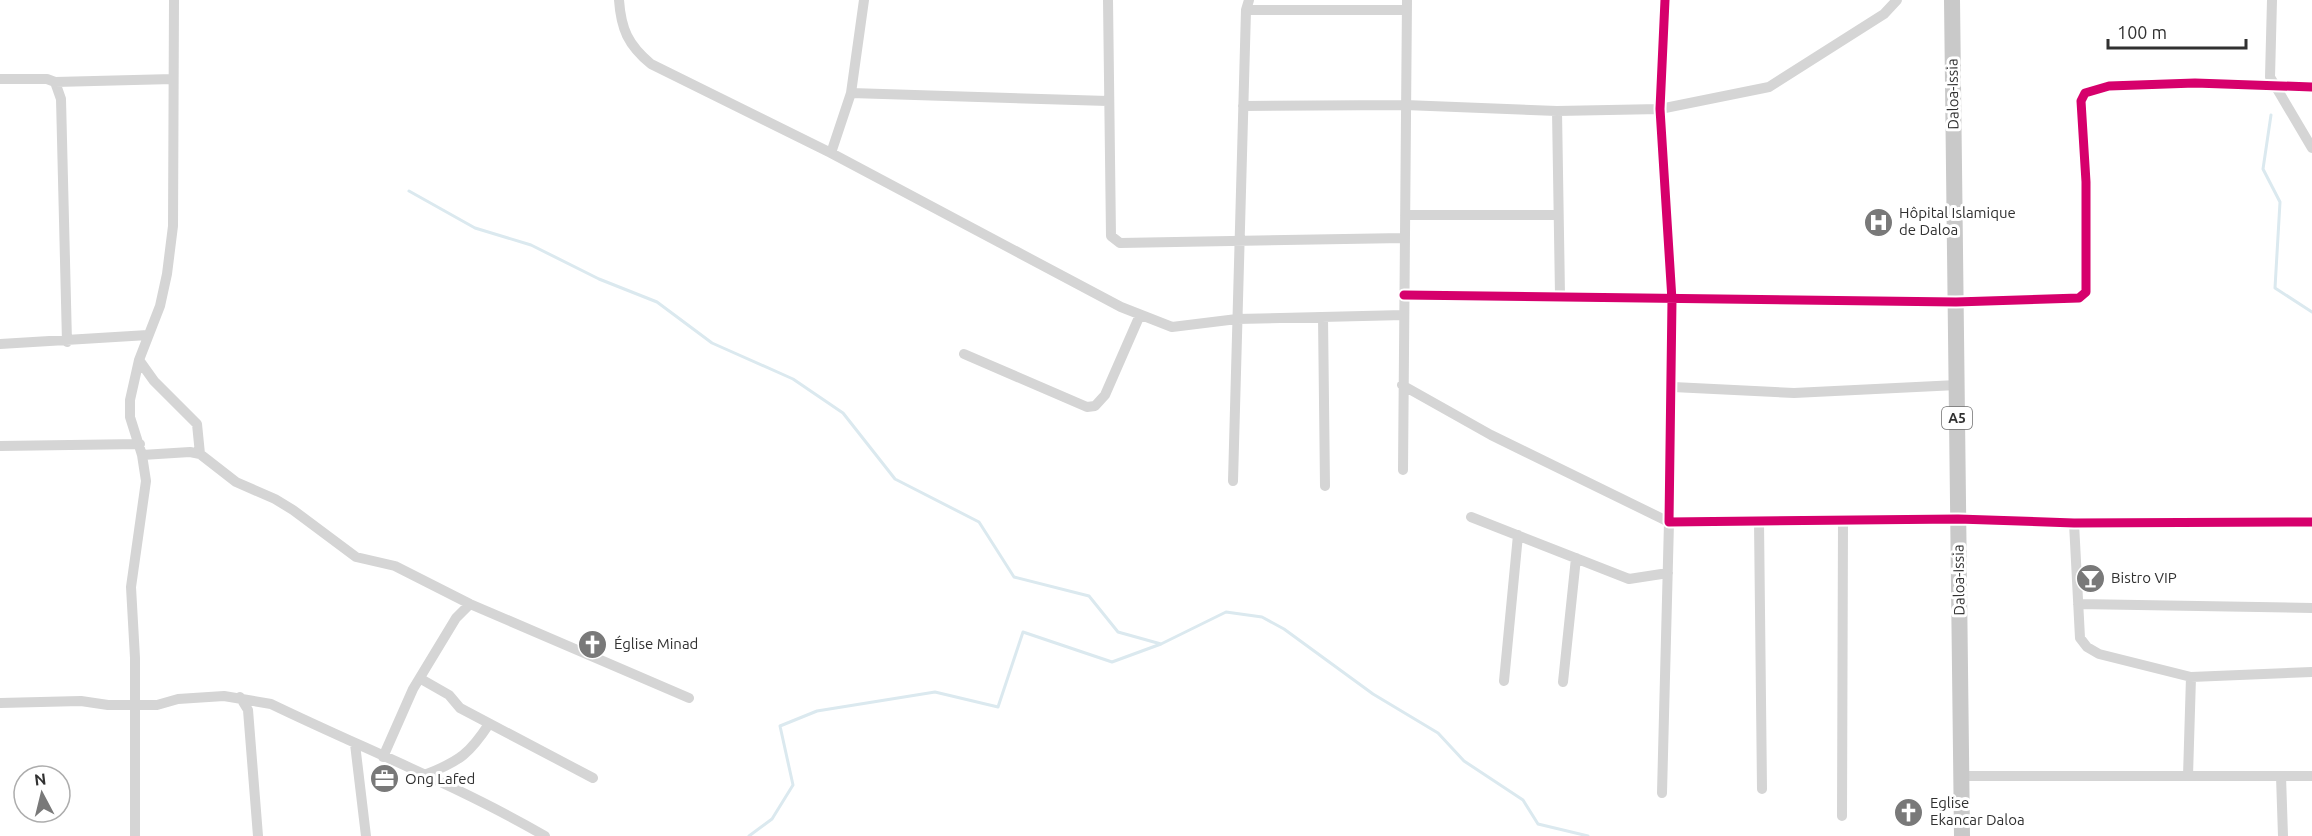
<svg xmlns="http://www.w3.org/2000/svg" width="2312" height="836" font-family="Ubuntu,sans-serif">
  <rect width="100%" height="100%" fill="#fff"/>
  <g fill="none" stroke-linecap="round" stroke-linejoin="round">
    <path stroke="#dbe9ef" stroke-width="3" d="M2271 115 2263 169 2280 202 2275 288 2312 312
      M409 191 475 228 531 245 599 279 657 302 712 343 793 379 843 413 895 479 979 522 1014 577 1089 596 1118 632 1161 644 1226 612 1262 617 1284 629 1373 694 1438 733 1464 761 1523 800 1538 824 1588 836
      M749 836 772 819 793 785 780 726 817 711 935 692 998 707 1023 632 1112 662 1161 644"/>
    <path stroke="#d5d5d5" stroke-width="10" d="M619 0C621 29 628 45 651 64L831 153 1121 307 1172 327 1237 319 1404 315
      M1108 0 1111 236 1120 243 1404 238
      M1665 0 1660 109 1672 300 1669 522 1958 519 2074 523 2312 522
      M2272 0 2270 77 2312 148
      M1246 10H1407
      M0 79H47L55 82 173 79
      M55 82 61 99 67 342
      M851 93 1108 101
      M1243 106 1405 105 1557 111 1660 109 1769 87 1884 14 1897 0
      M1557 111 1560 295
      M831 153 851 93 864 0
      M1405 215H1558
      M1404 295 1956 302 2079 298 2086 292V182L2081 101 2085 93 2109 86 2195 83 2312 87
      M1323 317 1325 486
      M0 344 148 335
      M964 354 1087 407 1095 406 1105 395 1140 315
      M139 360 154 381 197 424 200 454
      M1402 385 1491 435 1669 522 1662 793
      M1673 387 1794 393 1957 385
      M0 446 140 444
      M142 455 190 452 200 454 236 482 275 499 293 510 356 557 395 566 470 604 689 698
      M1403 470 1407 0
      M1233 481 1246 10 1249 0
      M1471 517 1629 579 1668 573
      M1759 522 1762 789
      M2074 523 2080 638 2087 647 2099 654 2191 677 2312 672
      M2078 604 2312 608
      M421 679 449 695 460 708 593 778
      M1504 681 1518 535
      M1563 682 1576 558
      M240 697 248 710 258 836
      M0 703 81 701 108 705H157L178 699 224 696 271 704C362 748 457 785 545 836
      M355 744 366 836
      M383 757 413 689 456 618 470 604
      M427 774C460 761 470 753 489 724
      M1961 776H2312
      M2188 776 2191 677
      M2281 776 2283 836
      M1842 816 1843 521
      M135 836V658L131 587 146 481 142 455 130 417V400L139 360 160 306 167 274 173 226 174 0"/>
    <path stroke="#c9c9c9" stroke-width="16" d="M1952 0 1962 836"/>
    <defs>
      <path id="cycleway" d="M1665 0 1660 109 1672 300 1669 522 1958 519 2074 523 2312 522
        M1404 295 1956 302 2079 298 2086 292V182L2081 101 2085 93 2109 86 2195 83 2312 87"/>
    </defs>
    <use href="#cycleway" stroke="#fff" stroke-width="13"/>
    <use href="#cycleway" stroke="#d6006c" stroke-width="9"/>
  </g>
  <defs>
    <symbol id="hospital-disc" viewBox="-11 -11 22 22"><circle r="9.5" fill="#797979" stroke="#fff"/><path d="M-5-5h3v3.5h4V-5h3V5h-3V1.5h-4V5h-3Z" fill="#fff"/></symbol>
    <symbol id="bar-disc" viewBox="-11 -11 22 22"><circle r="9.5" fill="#797979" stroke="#fff"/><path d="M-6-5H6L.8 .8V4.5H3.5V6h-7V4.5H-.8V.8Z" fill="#fff"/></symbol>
    <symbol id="church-disc" viewBox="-11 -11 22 22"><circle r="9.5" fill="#797979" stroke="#fff"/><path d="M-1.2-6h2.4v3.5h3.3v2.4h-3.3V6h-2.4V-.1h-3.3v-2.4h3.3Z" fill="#fff"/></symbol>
    <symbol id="office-disc" viewBox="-11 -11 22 22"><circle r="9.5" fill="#797979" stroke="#fff"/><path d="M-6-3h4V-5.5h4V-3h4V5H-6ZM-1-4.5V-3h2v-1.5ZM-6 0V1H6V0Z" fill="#fff"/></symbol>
  </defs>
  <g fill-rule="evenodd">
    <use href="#hospital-disc" x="1862" y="206" width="33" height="33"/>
    <use href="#bar-disc" x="2074" y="562" width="33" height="33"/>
    <use href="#church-disc" x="576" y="628" width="33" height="33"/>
    <use href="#office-disc" x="368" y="762" width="33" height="33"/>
    <use href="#church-disc" x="1892" y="796" width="33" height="33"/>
  </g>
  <g text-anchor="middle" stroke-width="6" stroke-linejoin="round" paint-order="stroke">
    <rect fill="#fff" stroke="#6f6f6f" stroke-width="1.5" x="1942" y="407" width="30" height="22" rx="4.5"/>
    <g font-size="14" font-weight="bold" fill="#313131">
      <text x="1957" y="423">A5</text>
    </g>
    <g font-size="15" fill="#313131" stroke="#fff">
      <text transform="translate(1953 94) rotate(-91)" y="5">Daloa-Issia</text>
      <text transform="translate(1959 580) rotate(-91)" y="5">Daloa-Issia</text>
    </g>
    <g font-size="15" fill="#313131" stroke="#fff" text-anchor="start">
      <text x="1899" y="218">Hôpital Islamique<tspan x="1899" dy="17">de Daloa</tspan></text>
      <text x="2111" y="583">Bistro VIP</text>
      <text x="614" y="649">Église Minad</text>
      <text x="405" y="784">Ong Lafed</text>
      <text x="1930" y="808">Eglise<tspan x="1930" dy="17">Ekancar Daloa</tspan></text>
    </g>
  </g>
  <g transform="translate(42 794) rotate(353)"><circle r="28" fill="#ffffff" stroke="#adadad" stroke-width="1.5"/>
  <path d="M0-4.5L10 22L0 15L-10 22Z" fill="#797979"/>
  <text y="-9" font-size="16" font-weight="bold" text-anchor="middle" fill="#313131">N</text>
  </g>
  <path d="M2108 39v9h138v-9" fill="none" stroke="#313131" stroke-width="3"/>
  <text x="2117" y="39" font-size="18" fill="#313131" stroke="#ffffff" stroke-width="4.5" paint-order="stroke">100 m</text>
</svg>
